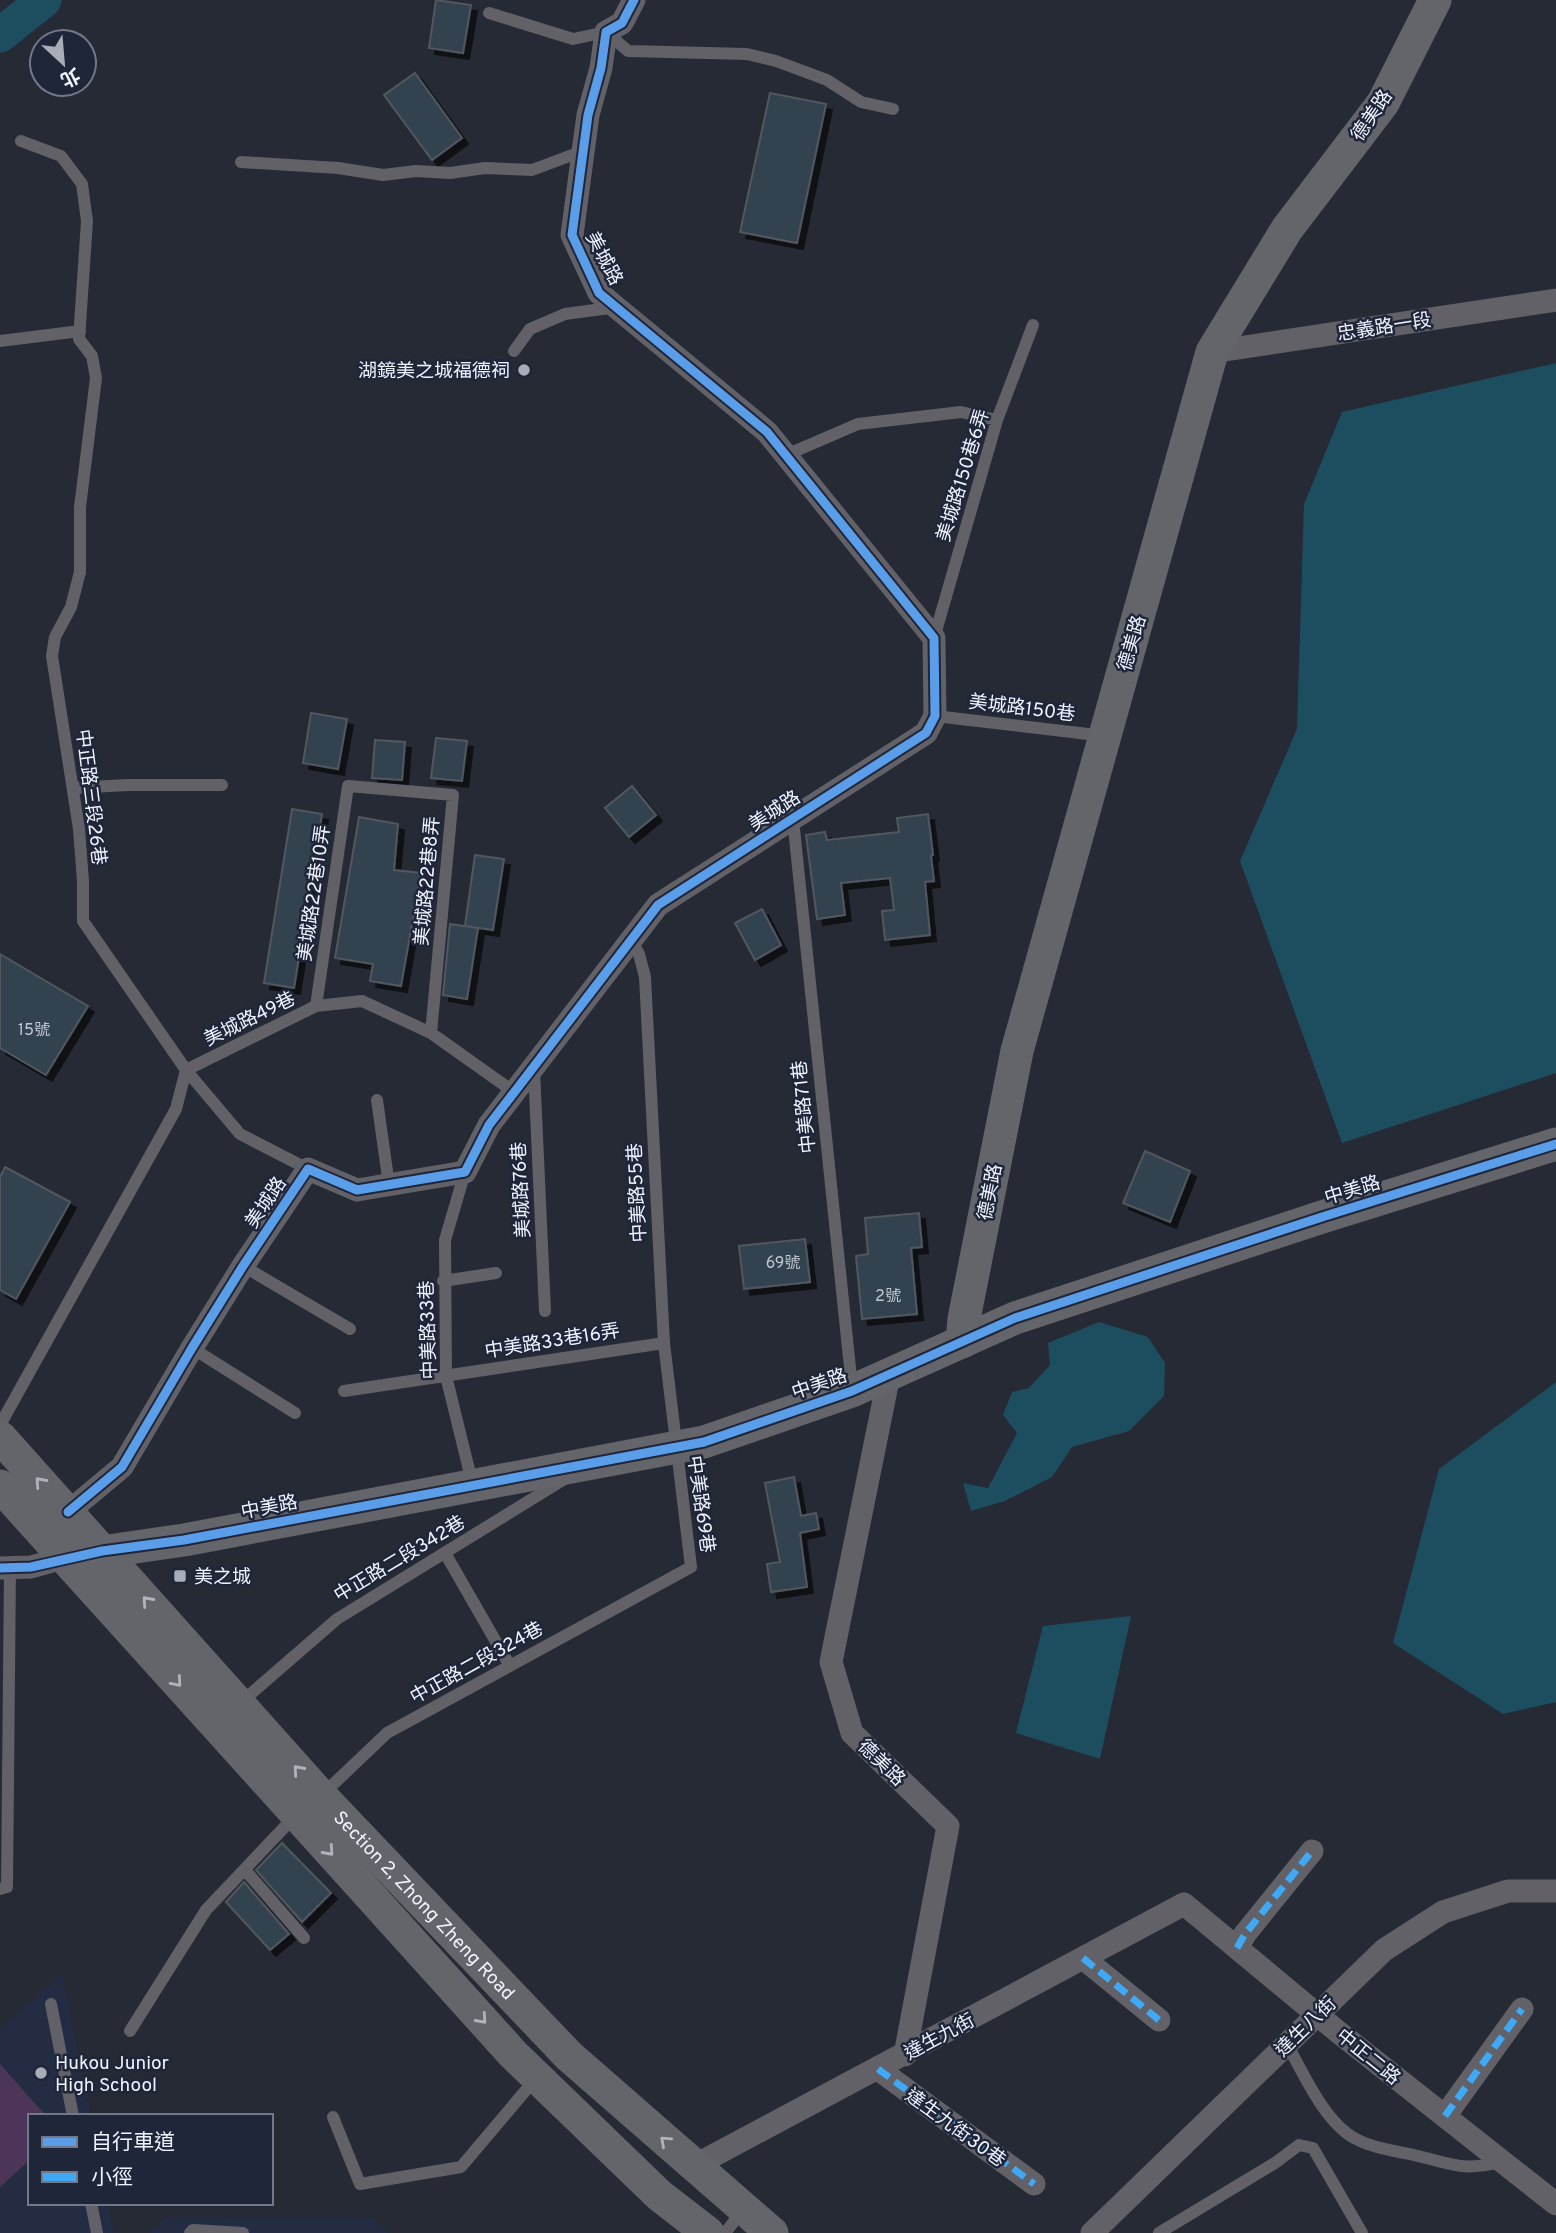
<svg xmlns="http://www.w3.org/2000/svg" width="1556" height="2233" font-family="Overpass,'Noto Sans TC',sans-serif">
  <defs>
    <filter id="shadow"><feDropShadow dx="6" dy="6" stdDeviation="0" flood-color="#0009"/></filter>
  </defs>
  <rect width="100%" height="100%" fill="#262a34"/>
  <path fill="#242c44" d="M62 1974 91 2116H30V2203H108L114 2233H0V2029Z
    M168 2217 373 2218 387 2233H150Z"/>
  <path fill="#4d3559" d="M0 2064 46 2116H30V2160L0 2187Z"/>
  <path fill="#1c4e60" d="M1556 363V1073L1342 1143 1240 861 1297 729 1304 504 1342 412Z
    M1099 1322 1148 1337 1165 1363 1164 1396 1129 1431 1072 1447 1052 1477 1005 1501 971 1511 963 1483 988 1488 1017 1433 1003 1415 1012 1392 1029 1388 1050 1365 1048 1343Z
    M1556 1382V1702L1503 1714 1393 1643 1439 1469Z
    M1131 1616 1100 1759 1016 1733 1043 1626Z"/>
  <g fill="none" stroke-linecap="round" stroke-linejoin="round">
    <path stroke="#1c4e60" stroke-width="35" d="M0 35 44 0"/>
  </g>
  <path fill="#334250" stroke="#51575f" stroke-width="2" filter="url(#shadow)" d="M436 0 471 5 463 53 429 48Z
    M415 73 462 138 432 160 384 95Z
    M770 93 826 104 797 243 740 232Z
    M311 713 347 719 338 769 303 763Z
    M436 738 467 741 462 781 431 778Z
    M375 740 405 742 402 780 372 778Z
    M632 786 656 815 629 837 605 808Z
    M292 809 322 814 294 988 264 983Z
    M928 814 933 855 931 856 934 881 925 882 930 935 885 940 882 911 894 910 890 878 841 883 845 915 817 919 806 835 825 832 827 840 899 832 897 818Z
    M359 817 398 824 394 870 421 873 401 986 370 981 373 964 335 958Z
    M475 855 504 859 493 930 465 926Z
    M762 909 781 945 755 960 735 923Z
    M450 924 478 928 467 999 443 995Z
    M0 954 88 1006 46 1075 0 1048Z
    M1145 1151 1190 1171 1170 1222 1123 1203Z
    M5 1167 70 1202 16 1299 0 1290V1177Z
    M919 1213 922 1247 911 1248 917 1314 862 1319 856 1256 868 1254 865 1218Z
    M805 1239 810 1282 744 1289 739 1246Z
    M794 1477 801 1516 816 1513 819 1529 800 1533 807 1587 771 1592 767 1564 780 1562 765 1483Z
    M282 1843 331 1893 302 1922 256 1870Z
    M244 1882 289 1934 270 1950 226 1902Z"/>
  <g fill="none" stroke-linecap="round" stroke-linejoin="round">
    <path stroke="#616167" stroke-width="12" d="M489 13 573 39 606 32 628 51 747 54 776 61 827 80 861 102 893 109
      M21 141 61 156 82 184 87 221 79 339 92 356 96 378 80 507V572L71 607 55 637 52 656 79 829 83 881V921L186 1070 240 1134 308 1169
      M241 162 338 168 383 175 416 171 450 173 485 168 532 170 583 151
      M0 341 80 331
      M514 351 530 329 565 314 617 307
      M786 455 858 424 961 412 997 420
      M934 638 997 420 1033 325
      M935 716 1105 736
      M73 788 128 785H222
      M793 819 852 1387
      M316 1006 348 786 453 795 431 1033
      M186 1070 316 1006 362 1001 431 1033 514 1092
      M534 1070 545 1311
      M377 1100 389 1185
      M465 1172 445 1240 446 1376 473 1486
      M243 1266 350 1329
      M443 1281 496 1273
      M192 1348 295 1413
      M344 1391 664 1343
      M0 1425 176 1109 186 1070
      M445 1553 510 1666
      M239 1704 337 1619 563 1480
      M323 1794 387 1733 691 1567 664 1343 645 977 639 954 631 940
      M245 1870 304 1938
      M0 1889 7 1887 10 1568
      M51 2004 73 2116
      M130 2031 206 1910 295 1816
      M1287 2044C1303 2073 1325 2123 1356 2139 1375 2149 1397 2151 1418 2156 1456 2165 1461 2171 1502 2162
      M333 2117 360 2184 461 2167 537 2077
      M91 2203 97 2233
      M190 2233 193 2230 243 2233
      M725 2233 743 2210
      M1159 2233 1275 2163 1299 2145 1313 2148 1362 2233"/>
    <path stroke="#616167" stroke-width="23" d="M1212 352 1556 300
      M889 1375 831 1662 852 1733 948 1826 905 2055
      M68 1512 122 1467 192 1348 243 1266 308 1169 357 1190 465 1172 489 1125 658 905 926 733 935 716 934 638 767 432 599 293 572 235 588 115 601 68 606 32 622 23 634 0
      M0 1568 31 1567 67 1557
      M1237 1948 1245 1934 1312 1851
      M1083 1958 1159 2020
      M878 2069 1034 2184
      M1445 2116 1522 2009
      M694 2166 1184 1904 1337 2031 1556 2204
      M1092 2233 1384 1950 1443 1912 1508 1891H1556"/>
    <g stroke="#63656b" stroke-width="33">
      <path d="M962 1342 964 1319 1017 1051 1212 352 1287 229 1383 103 1435 0"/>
      <path id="s1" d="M0 1437 321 1796 569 2056 772 2233"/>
      <path d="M0 1486 513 2054 659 2195 708 2233"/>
      <path d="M67 1557 184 1540 704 1442 852 1391 1015 1318 1322 1217 1556 1144"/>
    </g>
    <path stroke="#3fa9f5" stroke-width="7" stroke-dasharray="14 7" stroke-linecap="butt" d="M1237 1948 1245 1934 1312 1851
      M1083 1958 1159 2020
      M878 2069 1034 2184
      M1445 2116 1522 2009"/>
    <defs>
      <path id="cycleway" d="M68 1512 122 1467 192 1348 243 1266 308 1169 357 1190 465 1172 489 1125 658 905 926 733 935 716 934 638 767 432 599 293 572 235 588 115 601 68 606 32 622 23 634 0
        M0 1568 31 1567 102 1551 184 1540 704 1442 852 1391 1015 1318 1322 1217 1556 1144"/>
    </defs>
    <use href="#cycleway" stroke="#20263a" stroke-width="13"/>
    <use href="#cycleway" stroke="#5a9eea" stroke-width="9"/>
  </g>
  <defs><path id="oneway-chevron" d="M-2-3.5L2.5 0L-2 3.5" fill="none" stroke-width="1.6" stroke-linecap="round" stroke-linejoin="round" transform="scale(1.75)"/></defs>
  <g stroke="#b0b3bc">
    <use href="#oneway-chevron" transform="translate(40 1482) rotate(-132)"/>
    <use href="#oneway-chevron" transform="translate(147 1601) rotate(-132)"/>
    <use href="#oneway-chevron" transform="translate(177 1682) rotate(49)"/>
    <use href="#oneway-chevron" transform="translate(298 1770) rotate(-132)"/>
    <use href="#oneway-chevron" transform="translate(329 1851) rotate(48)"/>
    <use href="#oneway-chevron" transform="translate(482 2019) rotate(48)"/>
    <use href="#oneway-chevron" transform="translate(665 2141) rotate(-138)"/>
  </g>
  <g fill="#a9adb7" stroke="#20263a" stroke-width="2.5">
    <circle cx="524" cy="370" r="7"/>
    <rect x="173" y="1569" width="14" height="14" rx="3.5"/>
    <circle cx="41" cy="2073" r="7"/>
  </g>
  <g text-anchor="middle" stroke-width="5" stroke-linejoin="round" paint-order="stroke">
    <g font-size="16" fill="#c0c7d2">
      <text x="34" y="1035">15號</text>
      <text x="783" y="1268">69號</text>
      <text x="888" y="1301">2號</text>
    </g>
    <g font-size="19" fill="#eff3fe" stroke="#20263a">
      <text transform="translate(1371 115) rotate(-56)" y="7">德美路</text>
      <text transform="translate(605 258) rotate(62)" y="7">美城路</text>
      <text transform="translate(1384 326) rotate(-9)" y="7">忠義路一段</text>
      <text transform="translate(962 475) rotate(-73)" y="7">美城路150巷6弄</text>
      <text transform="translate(1131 643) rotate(-74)" y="7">德美路</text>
      <text transform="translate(1022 707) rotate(7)" y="7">美城路150巷</text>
      <text transform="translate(92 797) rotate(83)" y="7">中正路三段26巷</text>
      <text transform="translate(774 810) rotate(-33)" y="7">美城路</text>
      <text transform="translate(426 881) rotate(-85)" y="7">美城路22巷8弄</text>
      <text transform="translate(313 893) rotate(-82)" y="7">美城路22巷10弄</text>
      <text transform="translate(249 1018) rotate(-26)" y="7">美城路49巷</text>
      <text transform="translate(803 1107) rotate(-96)" y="7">中美路71巷</text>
      <text transform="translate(1352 1189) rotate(-17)" y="7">中美路</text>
      <text transform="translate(520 1190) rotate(-93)" y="7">美城路76巷</text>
      <text transform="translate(989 1192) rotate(-79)" y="7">德美路</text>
      <text transform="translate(636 1193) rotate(-93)" y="7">中美路55巷</text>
      <text transform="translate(265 1202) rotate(-56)" y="7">美城路</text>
      <text transform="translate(427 1330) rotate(-92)" y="7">中美路33巷</text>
      <text transform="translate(552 1340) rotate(-9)" y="7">中美路33巷16弄</text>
      <text transform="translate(819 1383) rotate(-19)" y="7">中美路</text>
      <text transform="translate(702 1504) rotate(82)" y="7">中美路69巷</text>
      <text transform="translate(269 1506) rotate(-11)" y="7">中美路</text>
      <text transform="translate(399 1558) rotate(-31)" y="7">中正路二段342巷</text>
      <text transform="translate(476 1662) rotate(-29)" y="7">中正路二段324巷</text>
      <text transform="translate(882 1762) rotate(44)" y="7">德美路</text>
      <text dy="7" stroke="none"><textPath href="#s1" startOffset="632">Section 2, Zhong Zheng Road</textPath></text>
      <text transform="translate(1305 2026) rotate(-44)" y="7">達生八街</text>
      <text transform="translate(939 2036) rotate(-28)" y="7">達生九街</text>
      <text transform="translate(1369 2056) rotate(39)" y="7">中正二路</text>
      <text transform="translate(956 2127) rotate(36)" y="7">達生九街30巷</text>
    </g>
    <g font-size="19" fill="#eff3fe" stroke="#20263a" text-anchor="start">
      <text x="510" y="377" text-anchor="end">湖鏡美之城福德祠</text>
      <text x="194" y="1583">美之城</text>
      <text x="55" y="2069">Hukou Junior<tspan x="55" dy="22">High School</tspan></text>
    </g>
  </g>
  <rect x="28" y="2114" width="245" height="91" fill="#20263a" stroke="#737888" stroke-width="2"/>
  <rect x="42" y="2137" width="35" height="10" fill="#5a9eea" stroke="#737888" stroke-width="2"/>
  <text x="91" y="2149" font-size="21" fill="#eff3fe">自行車道</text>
  <rect x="42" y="2172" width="35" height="10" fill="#3fa9f5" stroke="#737888" stroke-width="2"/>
  <text x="91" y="2184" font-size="21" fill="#eff3fe">小徑</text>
  <g transform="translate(63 63) rotate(154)"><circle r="33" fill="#20263a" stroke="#737888" stroke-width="2"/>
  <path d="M0-5L12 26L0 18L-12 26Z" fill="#a9adb7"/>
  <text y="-10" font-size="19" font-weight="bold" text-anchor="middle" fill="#eff3fe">北</text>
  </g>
</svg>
